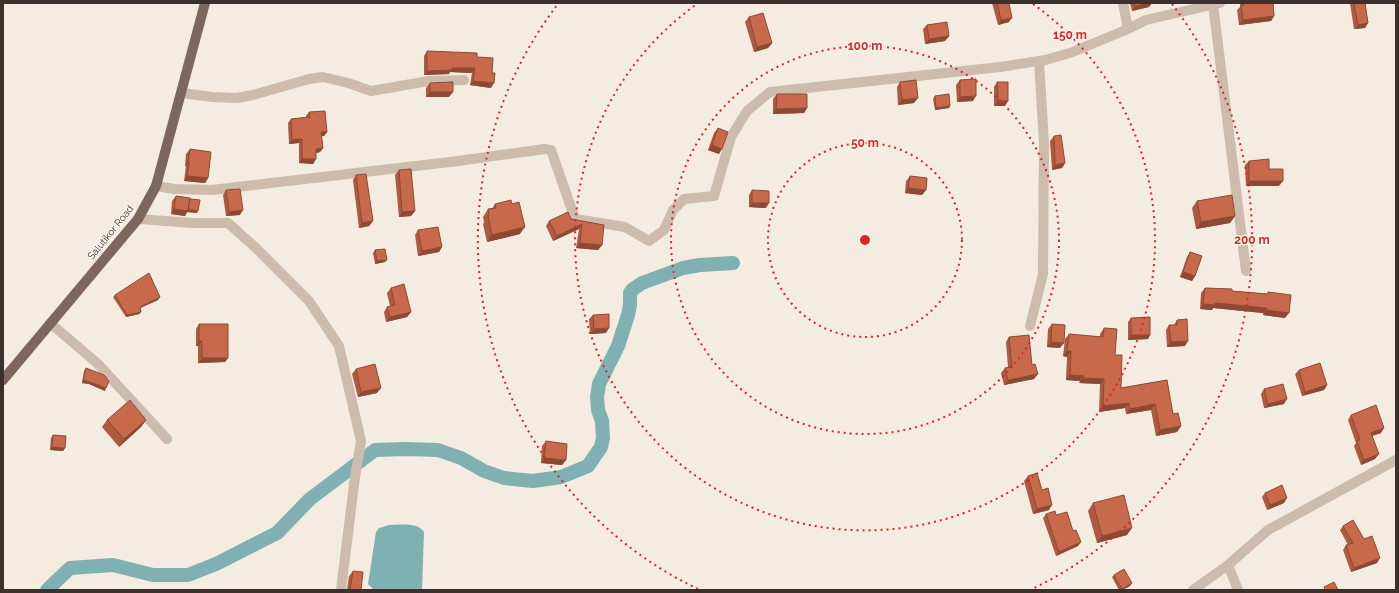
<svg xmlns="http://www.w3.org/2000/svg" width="1399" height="593" font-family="Raleway,sans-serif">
  <rect width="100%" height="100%" fill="#f4ebe1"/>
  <path fill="#7fb0b2" d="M389 525C400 525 418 522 424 532L422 590H374L368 584 376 532 379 528Z"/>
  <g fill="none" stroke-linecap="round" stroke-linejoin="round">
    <path stroke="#7fb0b2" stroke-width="14" d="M47 590 70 568 113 565 153 575H188L216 564 277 533 310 499 375 450 405 449 438 450 461 458 484 471 504 478 533 481 561 477 588 466 601 447 603 438 602 421 598 410 597 397 599 384 618 346 628 315 630 305V293L633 289 642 283 683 268 700 265 733 263"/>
    <path stroke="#cdbbac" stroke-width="10" d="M1123 3 1128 29 1146 20 1220 3
      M1213 4 1246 271
      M182 93 212 97 237 98 253 95 309 79 323 77 348 83 371 91 429 81 464 80
      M156 186 175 189 212 190 458 161 545 149 551 150 575 219 625 227 649 241 664 230 673 210 684 199 714 196 731 137 747 111 770 92 1000 67 1045 60 1070 53 1128 29
      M138 219 193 223H228L255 247 309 301 339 346 361 441 355 477 341 590
      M50 323 97 363 167 439
      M1030 326 1043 274 1044 144 1039 61
      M1228 565 1238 590
      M1193 590 1228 565 1268 530 1396 460"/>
    <path stroke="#7d675c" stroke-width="10" d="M3 380 138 219 156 186 205 3"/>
  </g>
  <path fill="#ac5a40" d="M992 3H1009V22L998 25Z
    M1130 3H1152L1149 7 1132 11Z
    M1241 3H1273L1274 16 1271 21 1239 25 1237 10 1240 7V5Z
    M1350 3H1365L1368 23 1365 28 1354 29Z
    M749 17 772 43 768 48 754 52 745 22Z
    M927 25 949 36 945 41 925 44 923 29Z
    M427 51 477 57 491 88 470 85 472 73 450 72 449 74 424 75V56Z
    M960 80 973 101 957 102 956 85Z
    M900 82 914 103 898 105 897 87Z
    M997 82 1005 106H994V87Z
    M430 83 449 97H426V88Z
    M777 94 807 108 804 113 773 114V99Z
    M935 96 950 106 949 108 935 110 933 99Z
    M309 112 327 132 324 136H321L323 148 320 152 316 153V159L313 164 299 163V143L289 144 288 123 291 119 306 117V116Z
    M718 128 719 154 708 150 714 133Z
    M1054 136 1065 163 1062 168 1052 170 1050 141Z
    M190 149 208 178 205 183 184 181 186 166H185L186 154Z
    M1249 161 1269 169 1279 186H1246L1245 165Z
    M399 170 415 211 411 216 399 217 395 175Z
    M356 175 373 221 369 226 359 228 353 180Z
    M910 176 926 190 922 195 905 193 906 181Z
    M226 190 240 215 226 216 223 195Z
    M752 190 766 208 749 207V195Z
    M176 196 190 199 197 213 187 212 185 216 171 214 172 201Z
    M1197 201 1235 216 1230 223 1196 229 1192 208Z
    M495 204H512L520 234 487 242 483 224 484 222 483 217 488 209H492Z
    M571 219 604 225 602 245 598 250 576 248 579 229 553 241 546 226 549 221Z
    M418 230 442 247 439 252 418 256 415 235Z
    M375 250 385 262 375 264 373 253Z
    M1190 252 1195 276 1192 281 1180 277 1187 257Z
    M391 288 411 312 407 317 386 322 384 312 387 307 390 306 387 293Z
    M1205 288 1232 291 1267 294 1268 292 1285 318 1263 315V313L1213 308 1212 310 1200 309 1201 293Z
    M115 295 158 300 140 308 141 312 139 314 126 317 113 297Z
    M593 315 606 333 590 334 589 319Z
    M1131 318 1150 335 1148 339 1128 340V322Z
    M1177 320 1185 346 1167 347 1166 330 1169 325H1174Z
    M199 324 228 358 225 362 198 363V346H196V329Z
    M1052 324 1060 348 1047 347 1048 329Z
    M1104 328 1115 355 1121 388 1167 380 1173 414 1181 426 1177 432 1156 436 1151 410 1126 414 1125 408 1099 412 1100 384 1079 383 1080 381 1066 380 1067 357 1063 356 1065 339 1069 334 1100 337V334Z
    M1009 337 1032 365 1034 379 1004 385 1001 373 1005 368 1008 367 1006 342Z
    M86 368 105 391 89 384 82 383 84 371Z
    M356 369 377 393 358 397 352 374Z
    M1299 370 1327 385 1324 390 1302 396 1295 374Z
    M1264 389 1284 404 1264 408 1261 394Z
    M1351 415 1381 433 1372 436 1375 459 1361 465 1354 446 1356 443 1348 420Z
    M107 420H146L141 427 119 447 102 427Z
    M53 435 65 448 63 451 50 450 51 438Z
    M546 441 566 460 562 465 541 463 542 446Z
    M1028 476 1042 490 1049 510 1033 514 1024 481Z
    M1265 493 1284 503 1267 510 1262 497Z
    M1093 503 1127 535 1097 543 1088 511Z
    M1046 514 1056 515 1078 546 1056 556 1043 518Z
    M1343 526 1364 539 1377 563 1351 572 1343 550 1346 545H1348L1340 530Z
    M353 571 361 590H347L349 576Z
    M1114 575 1130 586 1122 590H1119L1112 577Z"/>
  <path fill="#8c4a34" d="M1149 3H1152L1149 7 1132 11 1135 6Z
    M1274 16 1271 21 1239 25 1243 20Z
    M1012 18 1009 22 998 25 1001 20Z
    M1368 23 1365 28 1354 29 1358 25Z
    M949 36 945 41 925 44 929 39Z
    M772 43 768 48 754 52 757 47Z
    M452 68H475L472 73 450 72 449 74 424 75 427 71Z
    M473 81 494 83 491 88 470 85Z
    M430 92H453L449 97H426Z
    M976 96 973 101 957 102 960 97Z
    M918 98 914 103 898 105 902 100Z
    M998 101H1008L1005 106H994Z
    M950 106 949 108 935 110 936 108Z
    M807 108 804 113 773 114 776 109Z
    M321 132H327L324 136 318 137Z
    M302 139 299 143 289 144 292 140Z
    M712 145 722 149 719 154 708 150Z
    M323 148 320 152 313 154 316 149Z
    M302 159H316L313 164 299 163Z
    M188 161 189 162 186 166H185Z
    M1065 163 1062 168 1052 170 1055 165Z
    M187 176 208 178 205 183 184 181Z
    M1249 181H1283L1279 186H1246Z
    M908 188 926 190 922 195 905 193Z
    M752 203H769L766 208 749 207Z
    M174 209H188L198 211 197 213 187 212 185 216 171 214Z
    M243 210 240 215 226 216 229 212Z
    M415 211 411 216 399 217 402 212Z
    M1235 216 1230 223 1196 229 1201 222Z
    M373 221 369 226 359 228 362 223Z
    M582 224 579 229 553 241 557 236Z
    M525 227 520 234 487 242 492 235Z
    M580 243 602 245 598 250 576 248Z
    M442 247 439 252 418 256 422 251Z
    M387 260 385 262 375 264 377 261Z
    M1183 272 1195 276 1192 281 1180 277Z
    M160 297 158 300 138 309 140 307Z
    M1215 303 1267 308 1263 313 1213 308 1212 310 1200 309 1203 304Z
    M1266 310 1289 313 1285 318 1263 315Z
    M141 312 139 314 126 317 127 315Z
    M411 312 407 317 386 322 390 317Z
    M609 328 606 333 590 334 594 329Z
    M1131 335H1150L1148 339 1128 340Z
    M199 341H202L198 346H196Z
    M1188 341 1185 346 1167 347 1171 342Z
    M1051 342 1064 343 1060 348 1047 347Z
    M1067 351H1071L1067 357 1063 356Z
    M202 358H228L225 362 198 363Z
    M1038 374 1034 379 1004 385 1008 380Z
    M1070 375 1084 376 1080 381 1066 380Z
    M1083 378 1104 379 1100 384 1079 383Z
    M83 380 90 382 106 388 105 391 89 384 82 383Z
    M1327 385 1324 390 1302 396 1305 392Z
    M381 388 377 393 358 397 361 392Z
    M1287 399 1284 404 1264 408 1268 404Z
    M1129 403 1125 408 1099 412 1103 406Z
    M1155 404 1151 410 1126 414 1130 409Z
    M146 420 141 427 119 447 124 439Z
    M1181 426 1177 432 1156 436 1160 430Z
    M1384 428 1381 433 1368 437 1371 433Z
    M52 447 65 448 63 451 50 450Z
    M1379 454 1375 459 1361 465 1364 460Z
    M544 458 566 460 562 465 541 463Z
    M1287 498 1284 503 1267 510 1270 505Z
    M1052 505 1049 510 1033 514 1037 509Z
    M1132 528 1127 535 1097 543 1102 536Z
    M1081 542 1078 546 1056 556 1059 552Z
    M1380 558 1377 563 1351 572 1354 568Z
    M1132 583 1130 586 1122 590H1121L1122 589Z"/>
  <path fill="#c8694b" stroke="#8c4a34" d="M997 3H1009L1012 18 1001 20Z
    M1135 3H1149L1135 6Z
    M1243 3H1273L1274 16 1243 20 1241 5H1244Z
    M1354 3H1365L1368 23 1358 25Z
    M763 13 772 43 757 47 749 17Z
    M947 22 949 36 929 39 927 25Z
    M427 51 477 53V57L493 58 492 73H495L494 83 473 81 475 68H452V70L427 71Z
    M976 79V96L960 97V80Z
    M916 80 918 98 902 100 900 82Z
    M453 82V92H430V83Z
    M997 82H1008V101H998Z
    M777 94H807V108L776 109Z
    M949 94 950 106 936 108 935 96Z
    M325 111 327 132H321L323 148 316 149V159H302V139L292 140 291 119 310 117 309 112Z
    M718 128 728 132 722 149 712 145Z
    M1061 135 1065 163 1055 165 1054 136Z
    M190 149 211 152 208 178 187 176 189 162 188 161Z
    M1269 159V169H1283V181H1249V161Z
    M411 169 415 211 402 212 399 170Z
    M366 174 373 221 362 223 356 175Z
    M910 176 927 178 926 190 908 188Z
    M240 189 243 210 229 212 226 190Z
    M752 190 769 191V203H752Z
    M1232 195 1235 216 1201 222 1197 201Z
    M176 196 190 198 188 211 174 209Z
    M190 199 200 200 198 211 188 209Z
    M511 200 512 204 519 202 525 227 492 235 488 216H489L488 209 496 208 495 204Z
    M568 212 571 219 604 225 602 245 580 243 582 224 557 236 549 221Z
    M438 227 442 247 422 251 418 230Z
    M385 249 387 260 377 261 375 250Z
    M1190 252 1202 256 1195 276 1183 272Z
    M149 273 160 297 140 307 141 312 127 315 115 295Z
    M404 284 411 312 390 317 387 307 395 305 391 288Z
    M1205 288 1232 289V291L1268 294V292L1291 295 1289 313 1266 310 1267 308 1215 303V305L1203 304Z
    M609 314V328L594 329 593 315Z
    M1150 317V335H1131V318Z
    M1187 319 1188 341 1171 342 1169 325H1177V320Z
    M199 324H228V358H202V341H199Z
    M1052 324 1065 325 1064 343 1051 342Z
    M1104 328 1117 329 1115 355H1122L1121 388 1167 380 1173 414 1178 413 1181 426 1160 430 1155 404 1130 409 1129 403 1103 406 1104 379 1083 378 1084 376 1070 375 1071 351H1067L1069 334 1103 337Z
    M1029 335 1032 365 1035 364 1038 374 1008 380 1005 368 1012 367 1009 337Z
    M1320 363 1327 385 1305 392 1299 370Z
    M375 364 381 388 361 392 356 369Z
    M86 368 104 375 109 381 106 388 90 382 83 380Z
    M1283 384 1287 399 1268 404 1264 389Z
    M130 400 146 420 124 439 107 420Z
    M1376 405 1384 428 1371 433 1379 454 1364 460 1357 441 1360 440 1351 415Z
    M53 435 66 436 65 448 52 447Z
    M546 441 567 444 566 460 544 458Z
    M1037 473 1042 490 1048 488 1052 505 1037 509 1028 476Z
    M1282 485 1287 498 1270 505 1265 493Z
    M1124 495 1132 528 1102 536 1093 503Z
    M1055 511 1056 515 1067 512 1073 531 1076 530 1081 542 1059 552 1046 514Z
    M1353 520 1364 539 1372 536 1380 558 1354 568 1346 545 1353 543 1343 526Z
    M1124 569 1132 583 1122 589 1114 575Z
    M353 571 363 572 361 590H350Z
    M1334 582 1338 590H1325L1324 587Z"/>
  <g fill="none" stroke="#d62828" stroke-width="2" stroke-dasharray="2 4">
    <circle cx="865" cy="240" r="97"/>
    <circle cx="865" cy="240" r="194"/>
    <path d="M1033 4A290 290 0 1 1 697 4"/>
    <path d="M698 589A387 387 0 0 1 558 4M1172 4A387 387 0 0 1 1032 589"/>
  </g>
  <g text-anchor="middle" stroke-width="3" stroke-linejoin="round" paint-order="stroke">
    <g font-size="10" fill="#3b302b" stroke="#fbf5ee">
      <text transform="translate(110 232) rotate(-51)" y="4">Salutikor Road</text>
    </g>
  </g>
  <circle cx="865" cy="240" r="6" fill="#d62828" stroke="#fbf5ee" stroke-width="2"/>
  <g font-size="12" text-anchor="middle" font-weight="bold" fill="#d62828" stroke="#fbf5ee" stroke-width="3" stroke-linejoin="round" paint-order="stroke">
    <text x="1070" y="39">150 m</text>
    <text x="865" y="50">100 m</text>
    <text x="865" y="147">50 m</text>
    <text x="1252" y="244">200 m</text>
  </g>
  <rect width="1399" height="593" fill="none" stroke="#3b302b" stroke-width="8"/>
</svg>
